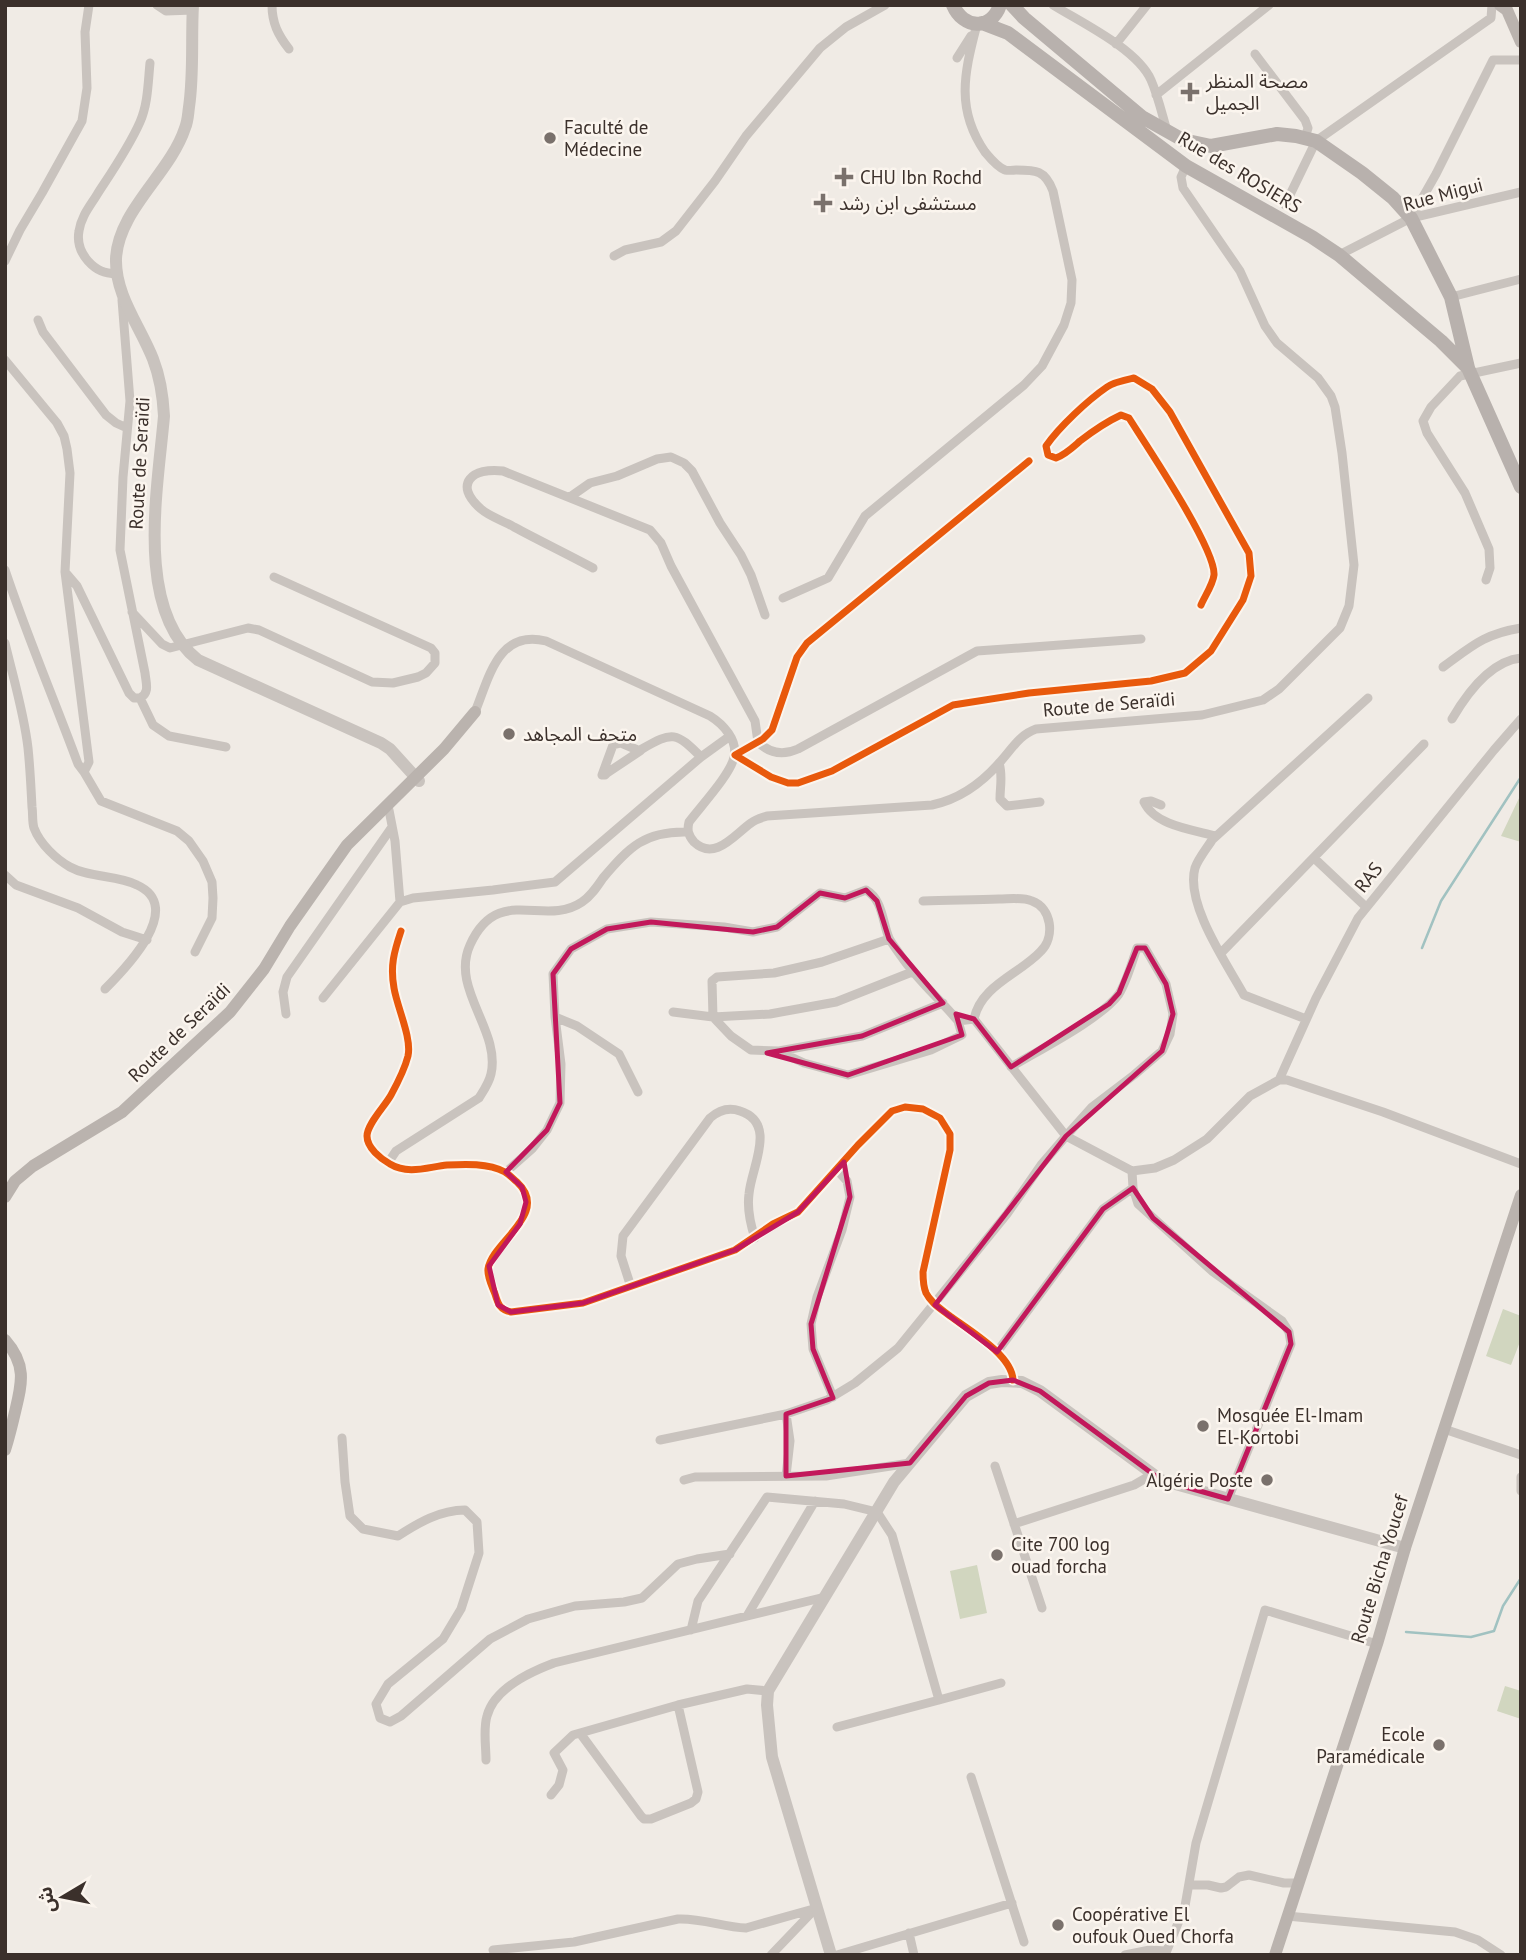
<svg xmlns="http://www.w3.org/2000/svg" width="1526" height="1960" font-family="'PT Sans','Noto Sans Arabic',sans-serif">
  <rect width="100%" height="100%" fill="#f0ebe5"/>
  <path fill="#d1d6bf" d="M1521 794V842L1501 836Z
    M1503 1309 1521 1316V1339L1511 1365 1486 1356Z
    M977 1565 987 1613 960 1619 950 1571Z
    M1505 1686 1521 1691V1719L1497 1711Z"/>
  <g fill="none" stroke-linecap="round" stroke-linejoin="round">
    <path stroke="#a1c2c1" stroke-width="2.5" d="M1422 948 1441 901 1521 777
      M1406 1632 1471 1637 1494 1631 1503 1606 1521 1578"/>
    <path stroke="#c9c3be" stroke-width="9" d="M157 5 166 11 193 10
      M272 5C272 23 278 35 289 49
      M1053 5C1082 23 1137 49 1151 80 1158 96 1162 114 1167 131
      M1116 44 1147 5
      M1255 54 1305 120 1308 128 1305 138
      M957 58 971 36
      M1156 95 1269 5
      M1285 205 1316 141 1491 18 1492 5
      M1411 218 1436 174 1493 60H1521
      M1339 255 1411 218 1521 192
      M614 256 625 250 661 242 676 231 715 181 746 136 820 48 846 27 885 5
      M5 261 20 230 42 193 82 121 87 88 85 32 89 5
      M117 274C104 273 97 271 88 261 81 253 77 242 79 231 81 216 91 205 98 193 113 170 129 147 140 122 148 104 148 83 150 63
      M1451 297 1521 279
      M122 300 130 401 123 477 120 550 145 673C146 683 150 693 140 698
      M38 320 43 332 106 415 116 423 127 428
      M5 360 57 423 64 436 67 449 70 473 65 572 89 762 84 772 101 801 177 831 189 841 203 861 212 882 213 898 212 918 195 952
      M1029 461 807 643 797 657 772 730 763 739 735 755 771 777 788 783H798L832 771 953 705 1029 693 1151 681 1185 673 1211 651 1243 600 1251 576 1249 553 1170 412 1152 389 1134 378C1125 380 1114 382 1107 387 1088 400 1059 427 1046 446L1048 455 1056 458C1066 454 1072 448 1080 441 1093 431 1106 422 1121 415L1129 418C1146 445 1216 549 1214 575 1213 584 1205 596 1201 605
      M570 497 590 483 617 476 657 459 671 457 684 463 692 471 720 523 741 555 751 575 765 615
      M593 568C567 554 540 541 514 527 504 521 490 517 481 509 452 484 473 467 503 471L650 530 661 543 671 566 755 721 758 742C769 753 782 756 798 749L977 651 1141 639
      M5 570C27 636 54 699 78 764L84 772
      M65 572 77 586 129 693 134 698H140L153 725 169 736 226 747
      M1486 580 1490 568 1489 549 1465 493 1427 433 1423 421 1431 407 1460 376 1521 363
      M783 598 828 578 865 516 1024 385 1042 366 1064 325 1071 303 1072 280 1053 191C1045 170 1036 170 1016 170 1014 170 1006 171 1005 170 997 167 990 158 985 152 956 110 964 74 976 28
      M132 612 162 644 170 648 248 628 259 630 372 682 393 683 418 677 426 673 435 663V653L431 648 274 577
      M5 643C13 677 24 713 28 748 30 767 31 787 32 807 33 813 32 822 34 828 40 844 56 859 70 867 90 878 117 875 137 885 186 907 125 969 105 989
      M1443 667C1472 646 1484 634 1521 628
      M475 712C489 678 498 629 546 641L710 716C723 724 738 740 734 757 731 774 700 807 689 822 687 830 688 835 694 842 715 862 735 834 751 823 756 819 761 818 767 816L932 805C960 799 981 784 1000 762 1012 749 1019 735 1036 729L1202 715 1263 700 1279 689 1340 628 1349 606 1354 565 1342 453 1335 407 1331 396 1318 378 1277 343 1265 326 1240 271 1183 188 1181 177 1186 166
      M1452 719C1466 695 1490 661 1521 658
      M640 751 621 743 613 745 602 775H605L607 773 640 751 642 749C673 731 676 732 701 757
      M999 763C1003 776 1000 786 1000 799L1007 806 1040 802
      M1161 805 1151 801 1144 802C1155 826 1194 830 1216 836
      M389 810 395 841 400 902
      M1314 858 1366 907
      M5 875 16 885 78 908 122 932 147 940
      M923 901C948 900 974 900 999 899 1009 899 1023 897 1032 901 1052 908 1055 937 1041 951 1020 974 981 985 974 1019L1066 1136 1132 1171 1155 1168 1174 1160 1207 1139 1250 1096 1279 1080H1287L1383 1112 1521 1164
      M401 931C394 952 390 966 394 988 397 1007 412 1038 408 1056 405 1068 397 1084 391 1095 385 1106 367 1124 367 1136 367 1148 381 1159 390 1164 408 1175 428 1167 447 1165 465 1164 488 1163 505 1172 509 1174 513 1179 517 1182 551 1214 492 1241 488 1269 487 1277 492 1286 495 1294 498 1304 500 1310 511 1312L583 1303 735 1250 773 1224 798 1212 858 1145 892 1111 905 1107 923 1109 940 1118 950 1134V1150L923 1272C923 1279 923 1286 926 1293 931 1303 941 1309 950 1316 969 1330 1012 1355 1013 1380
      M889 939 822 962 774 973 717 977 712 981 713 1017 770 1014 836 1002 912 972
      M1221 953 1424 744
      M323 998 400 902 413 898 493 890 555 882 701 757 730 736
      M673 1012 713 1017 731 1036 751 1050 779 1051 862 1036 943 1003
      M286 1014 283 992 287 977 392 827
      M555 1017 577 1026 619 1054 638 1092
      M1306 1019 1244 995C1227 964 1185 904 1195 868 1198 859 1207 848 1212 840L1368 698
      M780 1052 804 1063 848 1075 931 1050 962 1035 958 1021
      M1279 1080 1316 998 1358 918 1494 750 1521 719
      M388 1163 396 1151 479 1098C484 1090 489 1083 491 1074 501 1030 450 989 470 945 498 883 544 928 582 902 591 896 597 887 603 878 629 847 645 831 687 832
      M1132 1171 1133 1188 1138 1204 1212 1271 1282 1321 1289 1332 1291 1344 1228 1499
      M506 1172 532 1149 547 1130 560 1103 561 1064 555 1017 553 974 571 949 607 929 651 922 724 927 753 932 777 927 820 893 845 898 866 890C883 900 882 921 889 938 892 944 897 950 901 956 918 981 939 998 958 1021L974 1019
      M631 1287 621 1256 623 1236 710 1118C719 1110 729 1107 740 1111 778 1123 751 1168 749 1194 747 1209 750 1223 755 1238
      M997 1352 1103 1209 1133 1188
      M833 1397 813 1349 811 1324 817 1297 842 1230 850 1197 847 1181 837 1170
      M786 1414 790 1441 786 1476
      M1444 1429 1521 1455
      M342 1438 345 1482 350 1516 363 1529 398 1536C418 1523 440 1510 465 1510L477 1522 479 1553 461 1609 443 1639 388 1684 376 1704 380 1718 390 1722 401 1716 490 1639 528 1619 575 1606 624 1602 642 1598 678 1564 697 1559 730 1554
      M660 1440 786 1414 827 1400 855 1383 898 1348 1007 1214 1041 1165 1066 1136 1092 1107 1134 1075 1162 1051 1170 1034 1173 1014 1166 984 1145 948H1137C1132 962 1127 981 1119 994 1101 1019 1039 1050 1011 1067
      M995 1466 1042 1608
      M1521 1477V1491
      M684 1480 695 1477 826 1476 910 1463
      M1014 1524 1134 1485 1153 1474
      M747 1616 815 1501
      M691 1630 698 1601 767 1497 844 1504 877 1512 892 1535 939 1700 837 1727
      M939 1700 1001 1683
      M580 1733 641 1816 644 1819H651L691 1803 696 1799 698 1792 678 1705
      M486 1760C486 1746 483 1729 487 1716 494 1689 530 1672 554 1663L825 1597
      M971 1777 1024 1942
      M551 1795 559 1785 563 1770 554 1753 573 1735 678 1705 747 1689 768 1691
      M1189 1885H1208L1221 1888 1226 1887 1239 1877 1249 1875 1284 1883H1298
      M1287 1916 1455 1932 1478 1940 1501 1955
      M909 1933 914 1955
      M493 1950 574 1942 678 1919C702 1918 723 1927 746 1928L817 1908
      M771 1955 816 1908
      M837 1955 1012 1903
      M1125 1955 1150 1950 1165 1951
      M1165 1955 1185 1906 1196 1843 1265 1610 1377 1644"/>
    <path stroke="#c9c3be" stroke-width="12" d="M193 5C191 39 194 73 189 107 188 114 188 121 185 128 170 174 118 210 116 259 115 295 140 326 153 359 160 377 163 396 164 416 158 487 134 610 198 660L381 743 390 749 419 781
      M831 1955 772 1757 767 1705 768 1691 894 1482 966 1396 989 1383 1002 1381 1022 1382 1040 1391 1161 1480 1405 1548"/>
    <path stroke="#bab3ae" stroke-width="12" d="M1500 5 1507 10 1521 42
      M5 1197 15 1181 33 1166 122 1112 230 1012 264 969 290 926 347 845 444 749 475 712
      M5 1340C27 1365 22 1383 15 1412 12 1425 9 1437 5 1450
      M1275 1955 1377 1644 1405 1548 1521 1195"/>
    <path stroke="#b8b1ad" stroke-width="14" d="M953 5C963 29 991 31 1000 5
      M1012 5 1024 18 1142 117 1183 140 1211 146 1277 134 1296 136 1316 141 1362 173 1393 198 1411 218 1451 297 1468 368 1521 487
      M982 23 1008 33 1186 166 1312 237 1339 255 1441 341 1467 367"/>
    <defs>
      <path id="cycleway" d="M1029 461 807 643 797 657 772 730 763 739 735 755 771 777 788 783H798L832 771 953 705 1029 693 1151 681 1185 673 1211 651 1243 600 1251 576 1249 553 1170 412 1152 389 1134 378C1125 380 1114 382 1107 387 1088 400 1059 427 1046 446L1048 455 1056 458C1066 454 1072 448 1080 441 1093 431 1106 422 1121 415L1129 418C1146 445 1216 549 1214 575 1213 584 1205 596 1201 605
        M401 931C394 952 390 966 394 988 397 1007 412 1038 408 1056 405 1068 397 1084 391 1095 385 1106 367 1124 367 1136 367 1148 381 1159 390 1164 408 1175 428 1167 447 1165 465 1164 488 1163 505 1172 509 1174 513 1179 517 1182 551 1214 492 1241 488 1269 487 1277 492 1286 495 1294 498 1304 500 1310 511 1312L583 1303 735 1250 773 1224 798 1212 858 1145 892 1111 905 1107 923 1109 940 1118 950 1134V1150L923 1272C923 1279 923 1286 926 1293 931 1303 941 1309 950 1316 969 1330 1012 1355 1013 1380"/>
    </defs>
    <use href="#cycleway" stroke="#fbf5ee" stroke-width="11"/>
    <use href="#cycleway" stroke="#e8590c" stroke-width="7"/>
  </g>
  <path fill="none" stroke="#c2185b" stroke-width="5" stroke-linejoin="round" d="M866 890 877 901 889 939 943 1003 862 1036 767 1053 848 1075 962 1035 956 1014 974 1019 1011 1067 1109 1004 1119 993 1137 948H1145L1166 984 1173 1014 1162 1051 1066 1136 935 1305 997 1352 1103 1209 1133 1188 1153 1218 1289 1332 1291 1344 1228 1499 1161 1480 1040 1391 1013 1380 989 1383 966 1396 910 1463 786 1476V1414L833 1398 813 1349 811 1324 850 1197 844 1162 798 1212 735 1250 583 1303 511 1312 498 1305 489 1266 520 1224 526 1202 522 1187 506 1172 547 1130 560 1103 553 974 571 949 607 929 651 922 753 932 777 927 820 893 845 898Z"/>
  <g fill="#7a716c" stroke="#fbf5ee" stroke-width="2.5">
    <path d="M1186.5 81.5h7v7h7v7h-7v7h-7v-7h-7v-7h7z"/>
    <circle cx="550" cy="138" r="7"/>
    <path d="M840.5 166.5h7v7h7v7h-7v7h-7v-7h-7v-7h7z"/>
    <path d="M819.5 192.5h7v7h7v7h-7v7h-7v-7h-7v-7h7z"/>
    <circle cx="509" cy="734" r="7"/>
    <circle cx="1203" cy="1426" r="7"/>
    <circle cx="1267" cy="1480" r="7"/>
    <circle cx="997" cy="1555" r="7"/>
    <circle cx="1439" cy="1745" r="7"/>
    <circle cx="1058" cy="1925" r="7"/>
  </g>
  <g text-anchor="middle" stroke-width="5" stroke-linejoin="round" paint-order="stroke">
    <g font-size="19" fill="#3b302b" stroke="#fbf5ee" text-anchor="start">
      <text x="1206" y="88">مصحة المنظر<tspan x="1206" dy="22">الجميل</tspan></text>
      <text x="564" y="134">Faculté de<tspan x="564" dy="22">Médecine</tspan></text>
      <text x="860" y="184">CHU Ibn Rochd</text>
      <text x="839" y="210">مستشفى ابن رشد</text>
      <text x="523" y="741">متحف المجاهد</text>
      <text x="1217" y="1422">Mosquée El-Imam<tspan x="1217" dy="22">El-Kortobi</tspan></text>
      <text x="1253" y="1487" text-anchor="end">Algérie Poste</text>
      <text x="1011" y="1551">Cite 700 log<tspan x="1011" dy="22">ouad forcha</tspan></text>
      <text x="1425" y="1741" text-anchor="end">Ecole<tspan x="1425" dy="22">Paramédicale</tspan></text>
      <text x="1072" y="1921">Coopérative El<tspan x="1072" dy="22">oufouk Oued Chorfa</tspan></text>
    </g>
    <g font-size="19" fill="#3b302b" stroke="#fbf5ee">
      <text transform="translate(1240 172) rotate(31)" y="7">Rue des ROSIERS</text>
      <text transform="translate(1443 194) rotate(-15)" y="7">Rue Migui</text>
      <text transform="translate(139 463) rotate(-87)" y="7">Route de Seraïdi</text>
      <text transform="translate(1109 704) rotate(-5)" y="7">Route de Seraïdi</text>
      <text transform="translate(1368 877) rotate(-52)" y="7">RAS</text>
      <text transform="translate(179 1032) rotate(-44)" y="7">Route de Seraïdi</text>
      <text transform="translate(1379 1569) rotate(-73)" y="7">Route Bicha Youcef</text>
    </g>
  </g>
  <rect width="1526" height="1960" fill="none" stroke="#3b302b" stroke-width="14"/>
  <g transform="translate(63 1897) rotate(260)" stroke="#fbf5ee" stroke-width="5" paint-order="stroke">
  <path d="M0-5L12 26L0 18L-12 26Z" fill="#3b302b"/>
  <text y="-10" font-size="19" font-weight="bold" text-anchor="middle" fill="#3b302b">ش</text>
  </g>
</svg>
